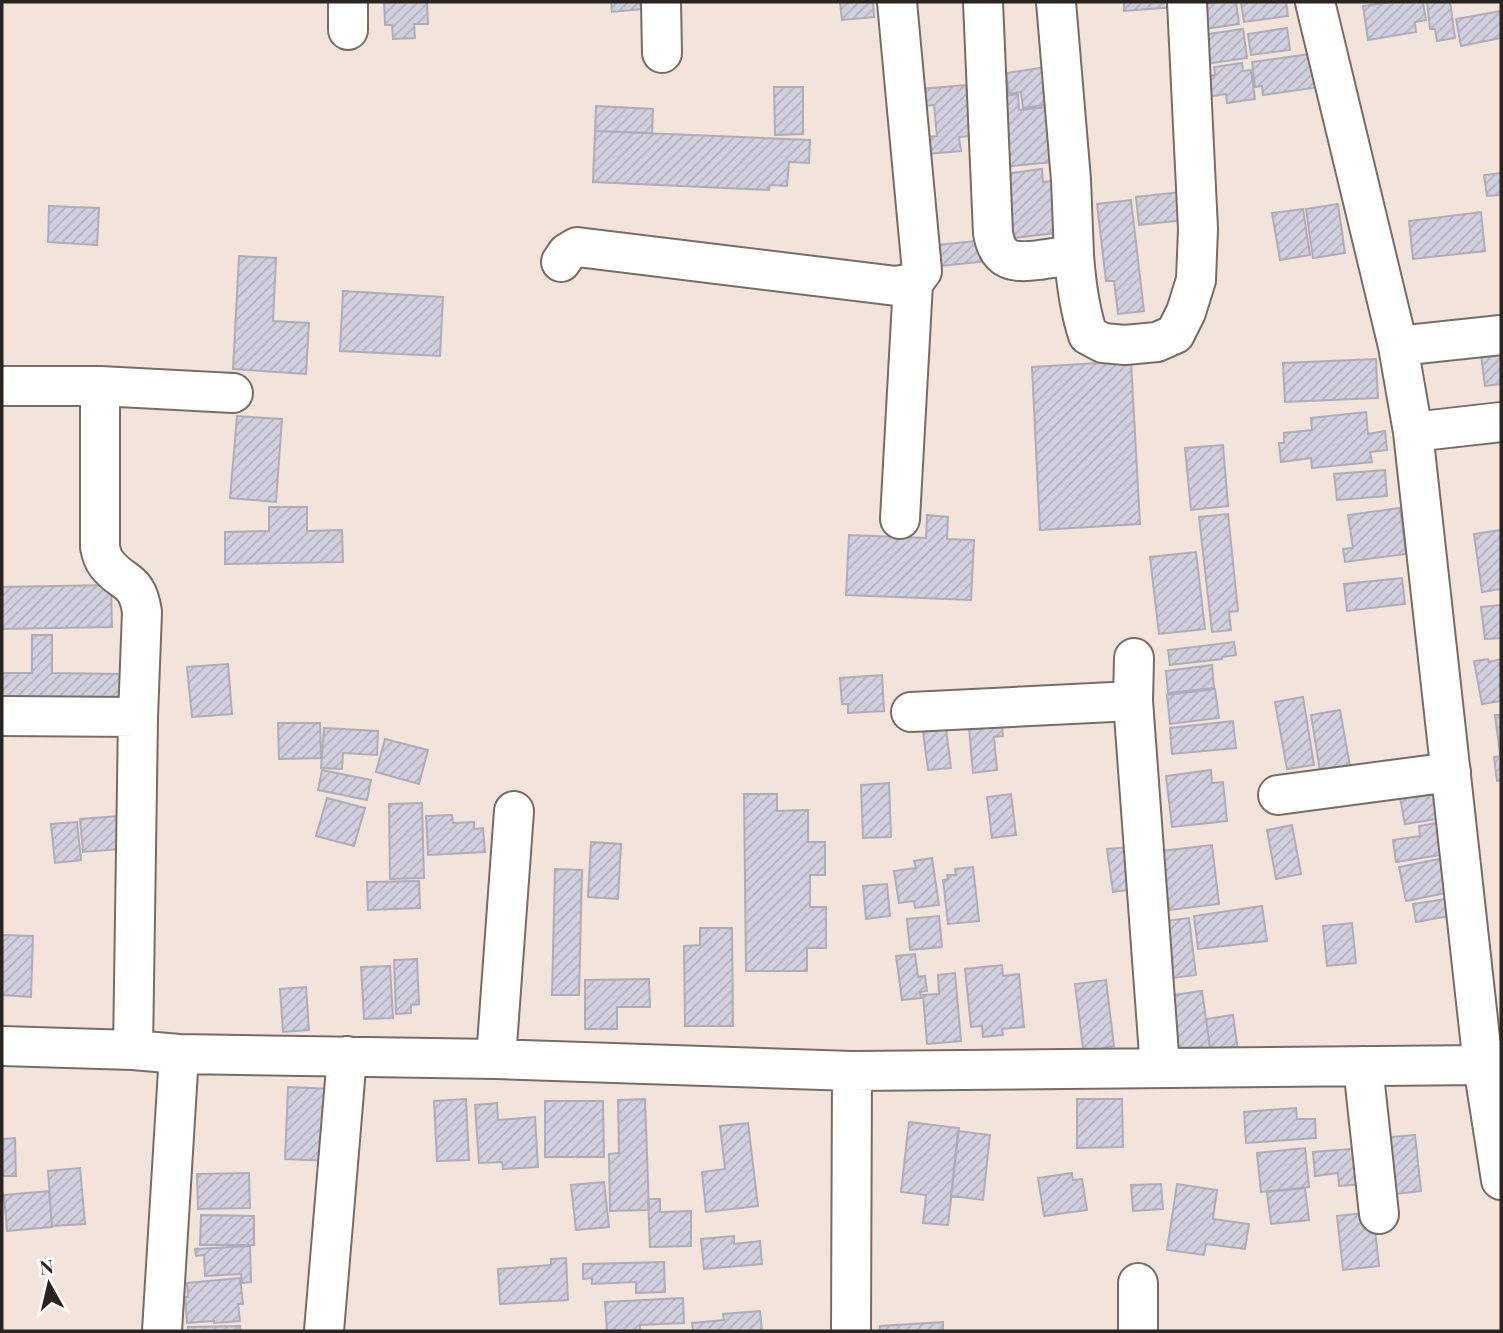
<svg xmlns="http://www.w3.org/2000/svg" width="1503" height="1333" font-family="'Playfair Display',serif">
  <defs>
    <pattern id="building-hatch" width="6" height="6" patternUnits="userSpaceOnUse" patternTransform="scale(1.75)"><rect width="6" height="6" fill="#d2cfde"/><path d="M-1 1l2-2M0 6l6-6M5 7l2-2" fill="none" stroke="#b4b2be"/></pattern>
  </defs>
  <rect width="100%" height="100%" fill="#f3e4db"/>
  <path fill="url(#building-hatch)" stroke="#afacba" stroke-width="2" d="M384 2H427L428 24H414L415 38 393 39 392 25H385Z
    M611 2H640L641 9 612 12Z
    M840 2H873L874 17 842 20Z
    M1124 2H1174L1175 7 1124 11Z
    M1222 2H1236L1239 24 1204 29 1201 4Z
    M1241 2H1286L1288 16 1244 22Z
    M1391 2H1423L1426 20 1415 22 1416 32 1368 40 1363 6Z
    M1427 2H1450L1455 38 1437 41 1435 29H1430Z
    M1501 11V38L1461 46 1456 19Z
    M1287 28 1290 50 1251 55 1248 34Z
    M1243 29 1247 58 1205 64 1201 35Z
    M1318 53 1320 87 1263 95 1262 86 1255 87 1252 62Z
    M1242 63 1243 71 1251 70 1255 99 1227 103 1226 94 1207 97 1204 77 1215 75 1214 67Z
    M1048 67 1052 104 1023 108 1021 92 1009 94 1006 73Z
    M966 85 971 136 959 137 961 151 927 154 925 137 937 136 934 105 922 106 920 89Z
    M774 87H803V134L775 135Z
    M1018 94 1019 110 1059 106 1064 161 1001 167 1005 96Z
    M596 106 653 109 652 133 595 131Z
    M595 131 810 140 809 163 789 162 787 186 770 185 769 190 593 182Z
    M1042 169 1043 182 1058 180 1065 232 1004 239 996 175Z
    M1501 173V195L1487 196 1484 175Z
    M1181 192 1184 220 1139 225 1136 197Z
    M1131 200 1144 311 1118 314 1114 281H1106L1097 204Z
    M1338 204 1345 253 1313 258 1306 209Z
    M49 206 99 208 97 245 48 242Z
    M1303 209 1310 255 1280 260 1272 213Z
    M1481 212 1485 251 1413 259 1409 221Z
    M985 240 987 261 941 266 938 245Z
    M239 256 276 258 273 321 309 323 306 374 233 369Z
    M343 291 443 297 440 356 340 351Z
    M1501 345V384L1485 386 1480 348Z
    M1376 359 1378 398 1285 402 1283 363Z
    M1131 361 1140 524 1040 530 1032 367Z
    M1366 412 1368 434 1385 431 1387 450 1370 452 1372 462 1312 468 1311 458 1281 462 1279 443H1284V433L1312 430 1311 418Z
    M237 416 282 419 276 502 230 498Z
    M1223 445 1228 506 1191 510 1185 448Z
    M1385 470 1387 496 1337 500 1334 474Z
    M269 507H307V531L342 530 343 562 225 564V532L269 531Z
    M1400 508 1406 554 1345 562 1343 549 1353 548 1348 515Z
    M1228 514 1238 611 1229 612 1231 630 1212 632 1199 517Z
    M927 515 948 517 947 539 974 540 971 600 846 595 849 535 926 538Z
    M1501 530V589L1482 592 1474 534Z
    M1196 552 1205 629 1159 634 1150 557Z
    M1402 578 1405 604 1347 611 1344 584Z
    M111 585 112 627 2 629V587Z
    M1501 605V638L1485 639 1481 607Z
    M32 635H52V673L122 674 121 705 2 704V673H32Z
    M1234 642 1236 655 1222 657V659L1170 665 1168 650Z
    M1488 659 1489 662 1501 659V701L1482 704 1474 661Z
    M228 664 232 714 192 717 187 667Z
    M1212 665 1214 688 1168 693 1166 671Z
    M882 675 884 711 848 713V704H842L840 678Z
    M1215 689 1219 718 1170 724 1167 695Z
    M1303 697 1314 765 1287 769 1275 702Z
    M1340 710 1350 766 1320 771 1311 715Z
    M1495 715H1501V754H1500Z
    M1233 721 1236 748 1172 754 1170 728Z
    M278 723H320L321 758 279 759Z
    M1002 724 1003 736 994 737 997 770 973 773 969 728Z
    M324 728 378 731 377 755 343 753 342 769 321 768Z
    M946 729 951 768 928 770 923 732Z
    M385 739 428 750 419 784 376 772Z
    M1501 756V780L1497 781 1494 757Z
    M322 770 371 780 367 800 318 790Z
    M1211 770 1212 783 1223 782 1227 821 1172 827 1166 776Z
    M1437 780 1443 818 1405 824 1398 787Z
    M889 783 891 837 863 838 861 785Z
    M744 794H777V811L808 810V842H825V875H810V907H826V948H807V971H746Z
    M1011 794 1016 835 992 838 987 797Z
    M327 798 365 808 354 846 316 836Z
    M422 803 424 878 390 879 389 804Z
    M131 815 133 848 83 852 80 819Z
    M452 815 453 823 474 822V829L483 828 485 852 428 855 426 816Z
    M1447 821 1453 853 1396 862 1393 840 1420 836 1419 826Z
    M77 822 81 860 55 863 51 824Z
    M1292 825 1301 874 1276 879 1267 830Z
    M591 842 621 844 618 899 588 897Z
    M1212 845 1219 904 1170 910 1167 895 1159 896 1161 851Z
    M1130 847 1136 889 1113 892 1107 849Z
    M1454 856 1461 890 1406 901 1399 867Z
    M932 858 939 905 915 908 914 901 899 903 894 871 916 868 914 861Z
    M973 867 979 921 948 924 943 880 948 879 947 875H956L955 869Z
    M555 869 582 870 579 995H552Z
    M419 881 420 908 368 910 367 882Z
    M887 884 890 916 866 919 863 886Z
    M1452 898 1455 915 1416 922 1413 904Z
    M1262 906 1267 941 1198 949 1194 916Z
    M939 916 942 947 910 950 907 919Z
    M1189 918 1196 975 1165 979 1157 922Z
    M1352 923 1356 963 1327 966 1323 926Z
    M700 928H732L733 1026H685L684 946 700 945Z
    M2 935 33 936 31 997 2 995Z
    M915 954 918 977 925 976 927 991 920 992 921 998 902 1000 896 956Z
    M417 959 419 1004 411 1005V1013L396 1014 394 960Z
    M1002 965 1003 976 1019 974 1024 1027 1002 1029 1003 1035 983 1037 982 1026 971 1027 965 969Z
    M390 966 393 1018 364 1019 361 967Z
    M955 973 961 1041 927 1044 923 995 939 994 938 975Z
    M649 979 650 1007H617V1029H585V980Z
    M1106 980 1114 1046 1103 1048 1105 1062 1085 1064 1075 984Z
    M306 987 309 1030 283 1032 280 989Z
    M1202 991 1211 1055 1175 1060 1166 996Z
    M1233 1015 1238 1051 1211 1055 1206 1019Z
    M288 1087 334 1089 331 1161 285 1159Z
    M466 1099 469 1160 437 1161 434 1101Z
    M645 1099 649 1210 610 1211 609 1154 619 1153 618 1100Z
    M1077 1099H1122L1123 1147 1077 1148Z
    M545 1101H603L604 1157H545Z
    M497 1103 498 1120 535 1117 538 1167 503 1169 502 1162 479 1163 475 1105Z
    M1296 1108 1297 1119H1315L1316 1138 1246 1143 1244 1112Z
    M909 1122 959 1128 948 1225 923 1223 926 1195 901 1192Z
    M748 1123 758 1206 706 1212 702 1172 725 1169 720 1126Z
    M958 1131 990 1135 983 1200 951 1196Z
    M1415 1135 1421 1191 1386 1195 1380 1138Z
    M15 1138 16 1176H2V1139Z
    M1305 1148 1309 1187 1261 1192 1257 1153Z
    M1364 1148 1366 1184 1339 1186 1338 1173 1315 1176 1313 1152Z
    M80 1168 85 1224 52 1226 48 1171Z
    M249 1173 250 1208 198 1209 197 1174Z
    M1072 1173 1073 1180 1082 1179 1087 1210 1044 1216 1038 1178Z
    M604 1182 609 1227 576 1230 571 1185Z
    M1161 1184 1163 1209 1133 1211 1131 1185Z
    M1177 1184 1217 1190 1213 1219 1249 1224 1245 1249 1206 1244 1204 1255 1167 1250Z
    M1305 1188 1309 1220 1271 1224 1267 1192Z
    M49 1191 52 1227 7 1231 4 1195Z
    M648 1199H660V1212L691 1211V1246L650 1247Z
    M1373 1212 1379 1266 1343 1270 1337 1216Z
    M201 1215 254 1216V1245H200Z
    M734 1236V1244L760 1241 762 1264 704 1269 701 1239Z
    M250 1246 251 1282 242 1283 241 1274 205 1276 204 1255 196 1256 195 1249Z
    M566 1258 568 1300 500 1304 498 1269 551 1265V1259Z
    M664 1262 665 1292 636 1293V1282L592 1284V1278L583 1279V1264Z
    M240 1278 243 1304H238L240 1321 214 1323V1321L187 1323 185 1297H188L187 1283Z
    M683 1298 684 1323 640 1325V1330L607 1331 605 1302Z
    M760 1311 762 1331H693L692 1323 724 1320 723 1314Z
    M943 1322V1331H880V1326Z
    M240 1326V1331H188V1327Z"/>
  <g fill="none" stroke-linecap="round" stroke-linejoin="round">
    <defs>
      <path id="minor" d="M348 2V30
        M661 2 662 53
        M983 2 993 233C998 262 1013 263 1039 260 1051 258 1062 257 1074 255L1071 180 1056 2
        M1315 2 1398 346 1413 432 1483 1065 1501 1180
        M1074 255C1076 283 1079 308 1088 335L1103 343 1125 345 1157 342 1175 334 1186 312 1196 280 1198 229 1187 2
        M561 262 567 253 577 247 896 286 913 283 922 271 897 2
        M1398 346 1501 335
        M2 386H100L233 393
        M100 386V547C101 552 103 559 106 563 122 585 137 577 142 612L138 717 133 1050
        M1413 432 1501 422
        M900 519 913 283
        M1134 658 1133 701 1160 1068
        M911 712 1133 701
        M2 716 138 717
        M1278 795 1451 772
        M2 1046 133 1050 179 1054 496 1059 852 1071 1483 1065 1501 1060
        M496 1059 514 811
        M1363 1066 1379 1214
        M162 1331 179 1054
        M324 1331 347 1056
        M851 1331 852 1071
        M1138 1331V1283"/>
    </defs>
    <use href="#minor" stroke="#796c64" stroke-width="42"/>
    <use href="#minor" stroke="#fff" stroke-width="38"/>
  </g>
  <rect width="1503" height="1333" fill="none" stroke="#292420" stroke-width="7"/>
  <g transform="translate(49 1284) rotate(352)" stroke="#ffffff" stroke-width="5" paint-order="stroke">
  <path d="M0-5L12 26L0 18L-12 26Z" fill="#292420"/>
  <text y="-10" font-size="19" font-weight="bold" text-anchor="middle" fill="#292420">N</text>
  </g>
</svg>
